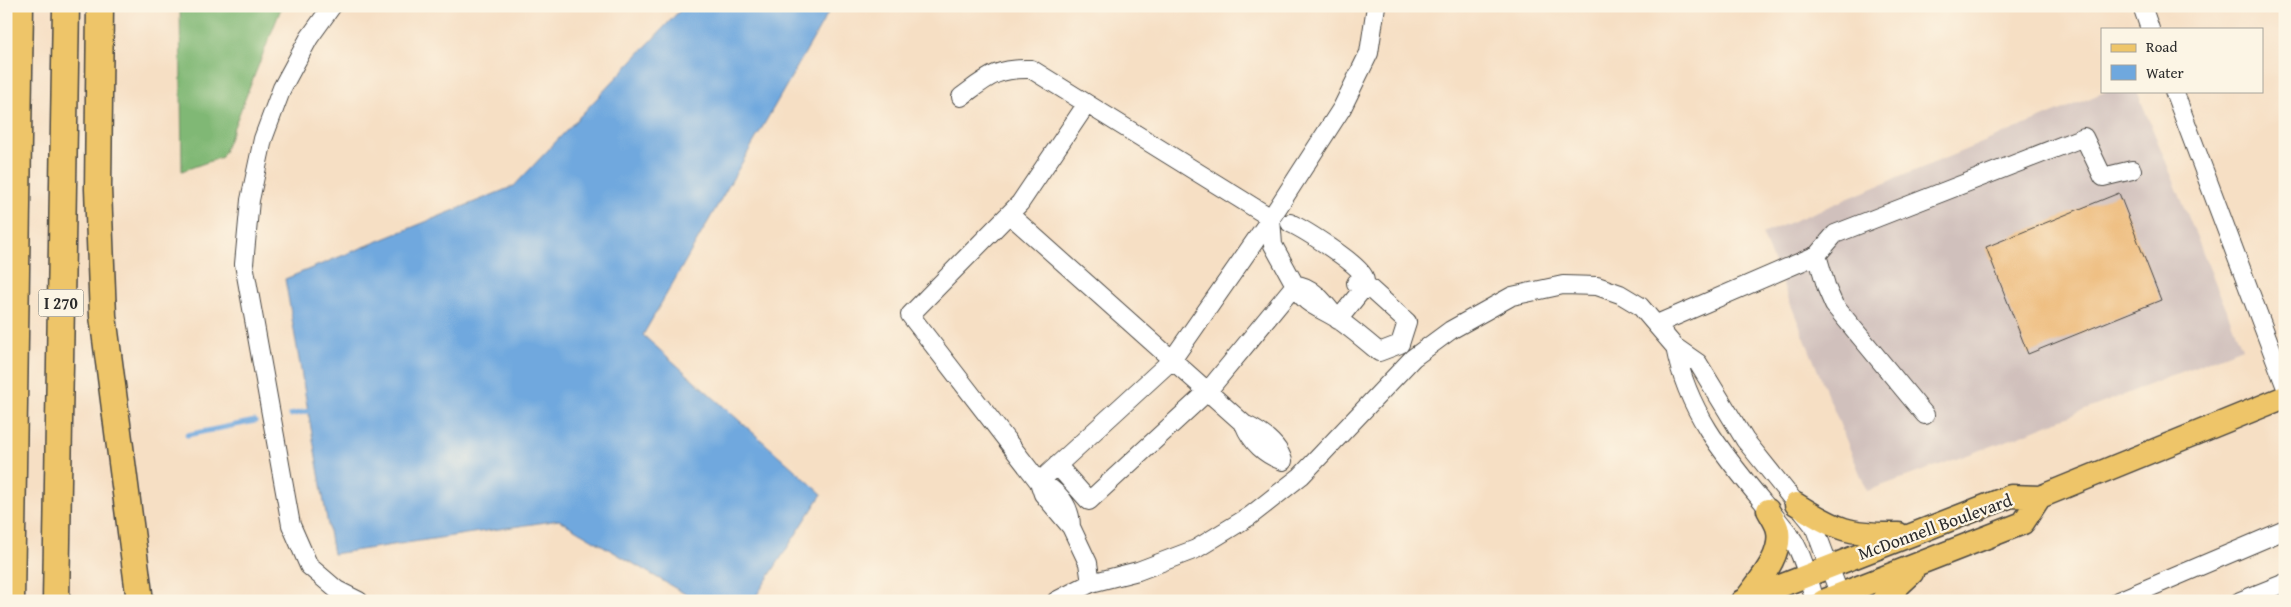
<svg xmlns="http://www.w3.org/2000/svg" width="2291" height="607" font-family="'Gentium Book Plus',serif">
  <rect width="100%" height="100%" fill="#fcf5e5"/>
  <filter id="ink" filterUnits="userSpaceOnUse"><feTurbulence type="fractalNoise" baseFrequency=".02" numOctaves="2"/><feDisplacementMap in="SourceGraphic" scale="10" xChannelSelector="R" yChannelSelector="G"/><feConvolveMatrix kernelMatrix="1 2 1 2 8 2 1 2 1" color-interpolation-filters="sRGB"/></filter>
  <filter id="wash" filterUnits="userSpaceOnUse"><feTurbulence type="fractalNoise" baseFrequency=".0096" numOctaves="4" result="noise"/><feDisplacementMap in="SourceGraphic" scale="20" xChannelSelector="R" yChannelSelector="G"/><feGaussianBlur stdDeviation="1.12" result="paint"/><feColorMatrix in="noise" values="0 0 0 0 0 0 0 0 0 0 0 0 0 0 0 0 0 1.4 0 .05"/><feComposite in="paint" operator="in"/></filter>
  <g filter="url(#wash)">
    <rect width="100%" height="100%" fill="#f6dfc4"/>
    <path fill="#d0c0bc" d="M2107 91H2137L2242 348 2017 437 1867 491 1762 234Z"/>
    <path fill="#80b875" stroke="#567250" d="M180 6H282L222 157 182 171Z"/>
    <path fill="#6fa8de" stroke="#4d6a84" d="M684 6H832L643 335 822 494 753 601H697L559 520 333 554 285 279 514 186Z"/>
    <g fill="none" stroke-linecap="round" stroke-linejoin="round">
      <path stroke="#6fa8de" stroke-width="5" d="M290 415 308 411
        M187 435 255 421"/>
    </g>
    <g id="blocks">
      <path fill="#edb978" d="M2119 193 2161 300 2028 354 1986 247Z"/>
    </g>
  </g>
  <g filter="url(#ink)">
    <use href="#blocks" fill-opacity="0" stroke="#494642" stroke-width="1"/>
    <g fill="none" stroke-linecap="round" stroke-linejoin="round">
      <defs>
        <path id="minor" d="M332 6 309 38 282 88 263 139 250 200 244 264 291 525 309 566 337 590 359 601
          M2142 6 2150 29
          M2174 91 2285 385
          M961 97C988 77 996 68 1031 69L1271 218 1273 245 1295 285 1207 392 1089 501 1057 465
          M1086 105 1020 203 910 315 1039 482 1172 360 1271 218 1342 108 1369 53 1376 6
          M1009 214 1244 424
          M1290 223C1305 230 1359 264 1364 277 1365 280 1365 283 1366 285L1338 320C1327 306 1313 285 1295 285 1302 304 1323 309 1339 320 1353 330 1366 341 1379 352L1400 344
          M1817 255 1835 234 2084 137 2103 177 2132 170
          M1356 283 1366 285 1407 322 1400 344
          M1657 324 1817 255 1827 289 1834 305 1925 415
          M1675 347C1687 410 1722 453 1762 501 1772 514 1784 526 1793 540 1804 558 1809 581 1815 601
          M1244 424C1261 432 1278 443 1283 461 1265 455 1251 442 1244 424Z
          M1039 482C1058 490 1071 506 1071 527L1043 494Z
          M1071 527 1088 563 1091 583
          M1056 601 1091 583 1138 571 1196 549 1250 516 1301 476 1413 358 1451 330 1512 296 1563 285 1597 286 1620 294 1640 306 1675 347 1698 363 1745 440 1814 526 1842 601
          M2118 601 2285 530
          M2240 601 2285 583"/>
        <path id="major" d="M1796 504C1837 530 1849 535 1899 534
          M1745 600C1759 580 1782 557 1778 531 1777 524 1771 516 1768 510
          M1742 601 2011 496 2040 497 2285 397
          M1823 601 2023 523 2040 497
          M1882 601 1912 573"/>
        <path id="highway" d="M100 6 98 189 103 316 140 601
          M11 601 20 6
          M56 601 66 6"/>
      </defs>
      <use href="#minor" stroke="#494642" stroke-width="20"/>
      <use href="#major" stroke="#494642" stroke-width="25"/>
      <use href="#highway" stroke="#494642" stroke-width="29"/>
      <use href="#minor" stroke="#fff" stroke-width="18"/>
      <use href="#major" stroke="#eec569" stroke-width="22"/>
      <use href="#highway" stroke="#eec569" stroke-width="26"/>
    </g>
  </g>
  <g text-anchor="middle" stroke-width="4.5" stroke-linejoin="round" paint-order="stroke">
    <rect fill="#fcf5e5" stroke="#6a6863" stroke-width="1" x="38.5" y="289.5" width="45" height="27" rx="4"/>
    <g font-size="16" font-weight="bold" fill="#2b2b2b">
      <text x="61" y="309">I 270</text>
    </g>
    <g font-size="18" fill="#2b2b2b" stroke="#fcf5e5">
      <text transform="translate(1935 527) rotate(-20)" y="6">McDonnell Boulevard</text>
    </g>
  </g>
  <rect width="2291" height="607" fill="none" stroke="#fcf5e5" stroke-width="25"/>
  <rect x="2101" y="28" width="162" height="65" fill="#fcf5e5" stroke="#a8a49b"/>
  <rect x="2111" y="44" width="25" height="8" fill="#eec569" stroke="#a8a49b"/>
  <text x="2146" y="52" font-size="15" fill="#2b2b2b">Road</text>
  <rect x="2111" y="65" width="25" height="15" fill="#6fa8de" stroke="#a8a49b"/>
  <text x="2146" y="78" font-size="15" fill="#2b2b2b">Water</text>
</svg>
